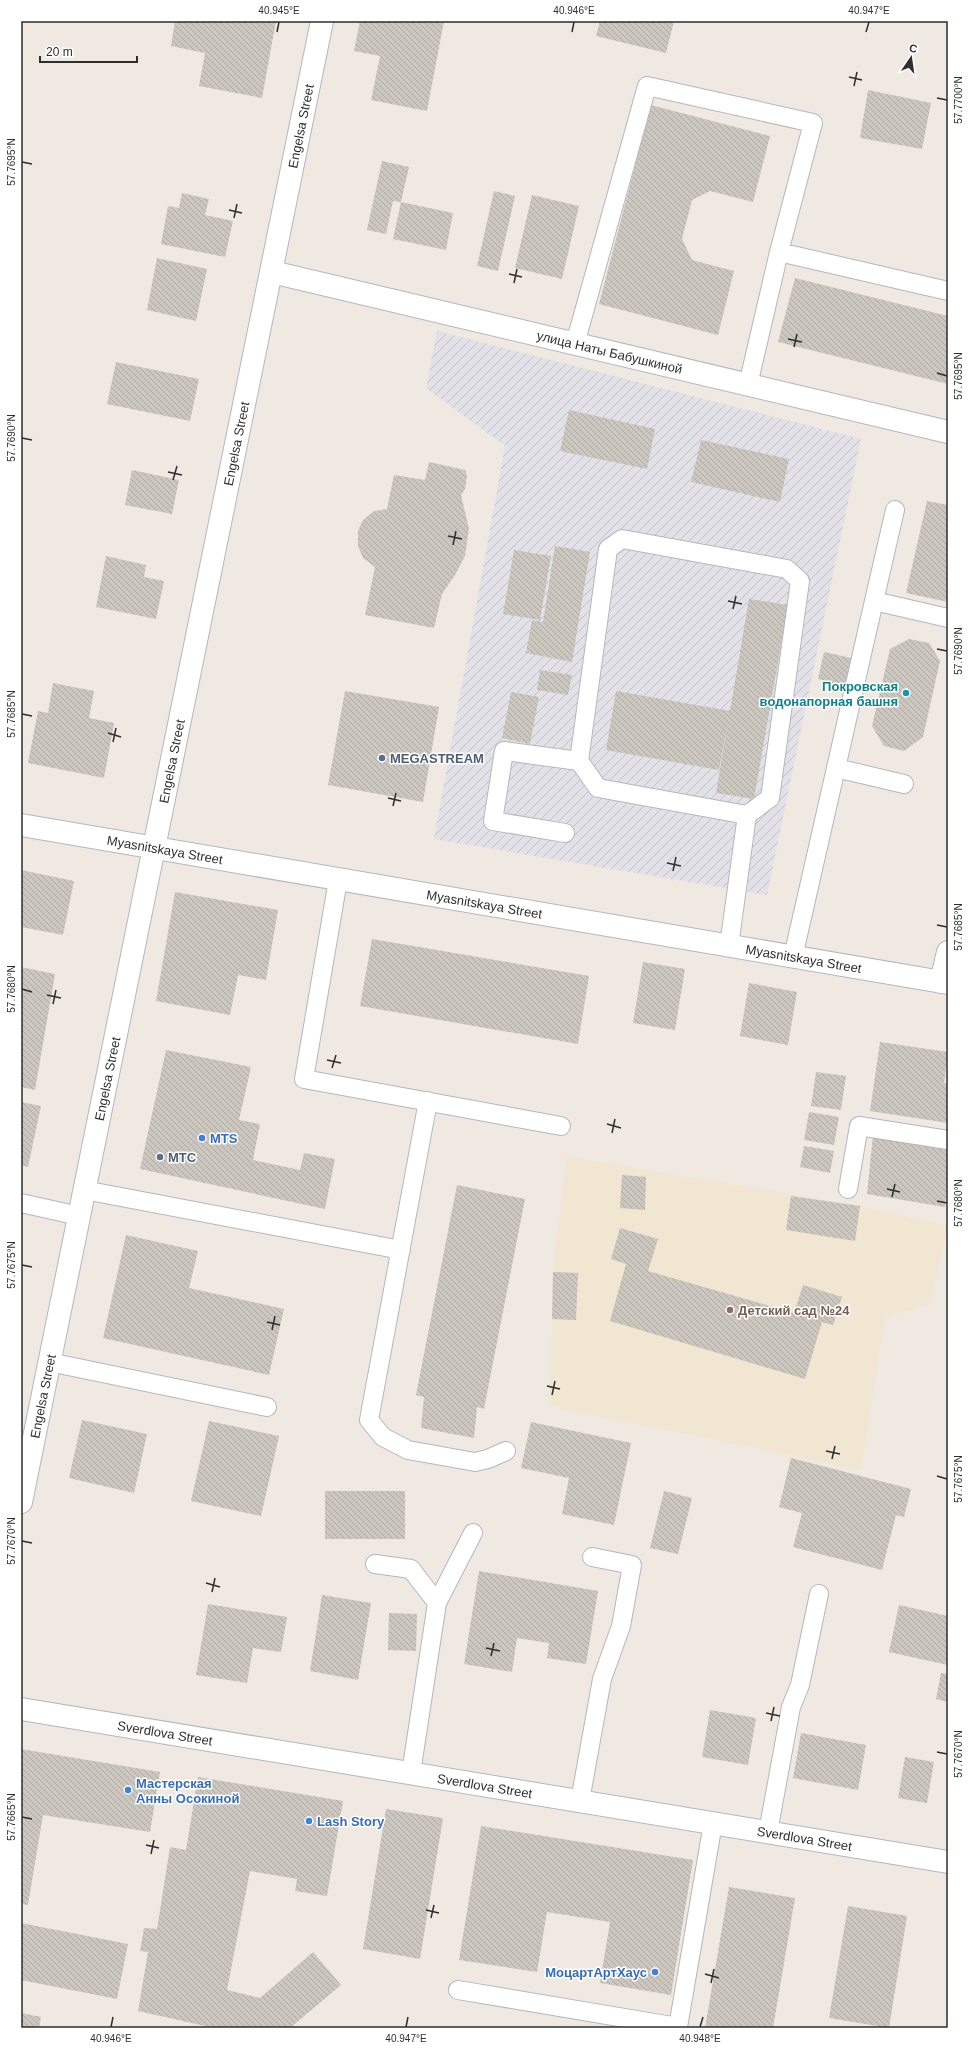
<svg xmlns="http://www.w3.org/2000/svg" width="969" height="2049" font-family="Helvetica,sans-serif">
  <defs>
    <pattern id="industrial-furrows" width="10" height="10" patternUnits="userSpaceOnUse"><rect width="10" height="10" fill="#e3e1e8"/><path d="M-1 1l2-2M0 10L10 0M9 11l2-2" fill="none" stroke="#c3c1c7"/></pattern>
    <pattern id="building-back-hatch" width="6" height="6" patternUnits="userSpaceOnUse"><rect width="6" height="6" fill="#cbc7bf"/><path d="M-1 5l2 2M0 0l6 6M5-1l2 2" fill="none" stroke="#afaba4"/></pattern>
  </defs>
  <rect width="100%" height="100%" fill="#efe9e1"/>
  <path fill="url(#industrial-furrows)" d="M437 331 861 439 767 895 434 839 505 446 426 388Z"/>
  <path fill="#f0e6d1" d="M567 1157 860 1206 948 1226 930 1304 885 1317 861 1470 550 1406 553 1272Z"/>
  <path fill="url(#building-back-hatch)" d="M175 21H276L262 98 199 86 205 53 171 46Z
    M360 21H444L427 111 371 100 380 56 354 51Z
    M600 21H674L666 53 596 36Z
    M868 90 931 103 922 149 860 138Z
    M651 105 770 136 753 202 710 191 692 200 682 239 692 260 734 271 718 335 599 304Z
    M382 161 409 167 401 202 453 213 446 250 393 239 401 202 393 201 386 234 367 230Z
    M494 191 515 196 498 271 477 266Z
    M182 193 209 199 205 215 233 221 225 257 161 244 168 206 179 208Z
    M532 195 579 206 562 279 515 268Z
    M157 258 207 269 196 321 147 310Z
    M795 278 948 316V384L778 342Z
    M116 362 199 379 190 421 107 404Z
    M569 410 655 429 647 469 560 451Z
    M701 440 789 459 780 502 691 482Z
    M429 462 465 470 467 476 465 489 461 495 469 529 465 556 455 575 442 594 434 628 365 615 375 567 363 558 358 546V531L363 520 374 511 387 509 394 475 425 480Z
    M132 470 179 480 172 514 125 505Z
    M927 501 948 505V602L906 593Z
    M555 546 590 552 572 662 526 653 532 620 543 622Z
    M514 550 551 556 540 620 503 614Z
    M106 556 146 565 144 577 164 581 156 619 96 607Z
    M749 599 788 605 754 799 716 793Z
    M909 639 929 643 940 661 923 737 904 751 884 746 872 726 890 649Z
    M824 652 851 658 845 686 818 679Z
    M540 670 572 675 568 695 537 690Z
    M53 683 94 691 89 718 114 723 104 778 28 763 38 711 48 713Z
    M345 691 439 707 423 802 328 785Z
    M616 691 730 711 719 770 606 750Z
    M511 692 539 697 530 744 502 738Z
    M21 870 74 881 63 935 21 927Z
    M175 892 278 910 266 980 238 975 230 1015 156 1001Z
    M372 939 589 976 578 1044 360 1006Z
    M643 962 685 969 675 1030 633 1023Z
    M21 967 55 974 35 1090 21 1087Z
    M749 983 797 992 788 1045 740 1036Z
    M880 1042 948 1052 944 1083 948 1084V1123L870 1111Z
    M166 1050 251 1067 239 1120 260 1124 253 1160 300 1170 304 1153 335 1159 325 1209 140 1169Z
    M816 1072 846 1076 841 1110 811 1106Z
    M21 1102 41 1106 28 1167 21 1165Z
    M809 1112 839 1117 834 1145 804 1140Z
    M873 1135 948 1144V1177L945 1207 867 1194Z
    M804 1146 834 1151 830 1173 800 1167Z
    M622 1175 646 1177 645 1210 620 1208Z
    M457 1185 525 1199 484 1409 477 1407 474 1438 421 1428 424 1397 416 1395Z
    M791 1196 860 1206 855 1241 786 1230Z
    M620 1228 658 1239 648 1271 794 1313 803 1285 842 1297 833 1325 822 1322 805 1379 610 1321 626 1264 611 1259Z
    M126 1235 198 1251 189 1288 284 1309 269 1375 103 1338Z
    M553 1272 578 1273 576 1320 552 1319Z
    M82 1420 147 1434 134 1493 69 1478Z
    M209 1421 279 1436 261 1516 191 1501Z
    M531 1422 631 1443 614 1525 562 1514 569 1478 521 1468Z
    M791 1458 911 1489 904 1517 896 1515 882 1570 793 1547 802 1513 779 1507Z
    M325 1491H405V1539H325Z
    M664 1491 692 1498 678 1554 650 1548Z
    M479 1571 598 1591 586 1664 547 1658 549 1643 517 1638 512 1672 464 1664Z
    M322 1595 371 1603 358 1680 310 1671Z
    M208 1604 287 1617 281 1652 253 1648 247 1683 196 1675Z
    M899 1605 948 1616V1665L889 1652Z
    M389 1613 417 1614 416 1651 388 1650Z
    M941 1673 948 1674V1702L936 1699Z
    M710 1710 756 1718 748 1765 702 1757Z
    M801 1733 866 1745 858 1790 793 1778Z
    M21 1749 160 1772 150 1832 43 1815 28 1905 21 1904Z
    M905 1757 934 1762 927 1803 898 1798Z
    M198 1777 343 1801 327 1896 295 1891 297 1879 250 1871 227 1990 260 1998 313 1952 341 1985 290 2028H214L138 2011 148 1952 140 1951 144 1928 157 1929 170 1847 186 1850Z
    M386 1809 443 1818 420 1959 363 1949Z
    M481 1826 693 1860 671 1995 600 1983 610 1922 547 1912 537 1972 459 1960Z
    M729 1887 795 1898 773 2028H705Z
    M848 1906 907 1916 889 2028 829 2018Z
    M21 1923 128 1944 117 1999 21 1980Z
    M21 2013 41 2017 39 2028H21Z"/>
  <g fill="none" stroke-linecap="round" stroke-linejoin="round">
    <defs>
      <path id="lane" d="M575 344 647 86 813 123 779 252
        M748 385 779 252 948 291
        M874 601 895 510
        M836 768 904 784
        M565 833 493 821 504 751 579 761
        M338 880 304 1079 561 1126
        M729 946 747 815 770 798 800 581 787 569 622 539 608 549 579 761 598 788 747 815
        M793 957 874 601 948 618
        M428 1101 369 1420 383 1437 408 1450 475 1462 488 1459 506 1451
        M848 1189 859 1126 948 1140
        M84 1190 401 1250
        M21 1203 79 1216
        M49 1362 267 1407
        M375 1564 411 1569 437 1603
        M411 1773 437 1603 473 1533
        M580 1801 602 1679 621 1626 632 1565 592 1557
        M768 1832 791 1707 800 1685 819 1594
        M458 1990 678 2027 713 1823"/>
      <g id="street">
        <path id="s1" d="M272 272 948 432"/>
        <path id="s2" d="M21 825 948 983"/>
        <path d="M941 982 948 952"/>
      </g>
      <g id="secondary">
        <path id="s3" d="M21 1502 322 21"/>
        <path id="s4" d="M21 1709 948 1862"/>
      </g>
    </defs>
    <use href="#lane" stroke="#b4b7c1" stroke-width="20"/>
    <use href="#street" stroke="#b4b7c1" stroke-width="24"/>
    <use href="#secondary" stroke="#b4b7c1" stroke-width="24"/>
    <use href="#lane" stroke="#fff" stroke-width="18"/>
    <use href="#street" stroke="#fff" stroke-width="22"/>
    <use href="#secondary" stroke="#fff" stroke-width="22"/>
  </g>
  <path fill="none" stroke="#2e2e2e" stroke-width="1.5" d="M277 32 279 22M572 32 574 22M866 32 869 22M849 77 862 80M854 86 857 72M937 98 947 100M22 162 32 164M229 210 242 213M234 218 237 204M509 274 522 277M514 283 517 269M788 339 802 342M794 347 797 334M937 373 947 376M22 438 32 440M168 472 182 475M173 480 177 466M448 536 462 539M453 545 456 531M728 601 742 604M733 609 736 596M937 649 947 651M22 714 32 716M108 733 121 737M113 742 116 728M388 798 401 801M393 806 396 793M667 863 681 866M673 871 676 857M937 925 947 927M22 989 32 992M47 995 61 998M53 1004 56 990M327 1060 341 1063M332 1068 336 1055M607 1124 621 1128M612 1133 615 1119M887 1189 900 1192M892 1197 895 1184M937 1201 947 1203M22 1265 32 1267M267 1322 280 1325M272 1330 275 1316M547 1386 560 1389M552 1395 555 1381M826 1451 840 1454M832 1459 835 1446M937 1476 947 1479M22 1541 32 1543M206 1583 220 1587M212 1592 215 1578M486 1648 500 1651M491 1656 494 1643M766 1713 780 1716M771 1721 774 1707M937 1752 947 1754M22 1817 32 1819M146 1845 159 1848M151 1854 154 1840M426 1910 439 1913M431 1918 434 1905M705 1974 719 1978M711 1983 714 1969M111 2027 113 2017M406 2027 408 2017M700 2027 703 2017"/>
  <circle fill="#0f9aa8" stroke="#fff" stroke-width="1.5" cx="906" cy="693" r="4"/>
  <g fill="#5c6f8a" stroke="#fff" stroke-width="1.5">
    <circle cx="382" cy="758" r="4"/>
    <circle cx="160" cy="1157" r="4"/>
  </g>
  <g fill="#3f7fe0" stroke="#fff" stroke-width="1.5">
    <circle cx="202" cy="1138" r="4"/>
    <circle cx="128" cy="1790" r="4"/>
    <circle cx="309" cy="1821" r="4"/>
    <circle cx="655" cy="1972" r="4"/>
  </g>
  <circle fill="#8d6e63" stroke="#fff" stroke-width="1.5" cx="730" cy="1310" r="4"/>
  <g text-anchor="middle" stroke-width="3" stroke-linejoin="round" paint-order="stroke">
    <g font-size="13" fill="#2e2e2e" stroke="#fff">
      <text dy="5" stroke="none"><textPath href="#s3" startOffset="1404">Engelsa Street</textPath></text>
      <text dy="5" stroke="none"><textPath href="#s1" startOffset="347">улица Наты Бабушкиной</textPath></text>
      <text dy="5" stroke="none"><textPath href="#s3" startOffset="1080">Engelsa Street</textPath></text>
      <text dy="5" stroke="none"><textPath href="#s3" startOffset="756">Engelsa Street</textPath></text>
      <text dy="5" stroke="none"><textPath href="#s2" startOffset="146">Myasnitskaya Street</textPath></text>
      <text dy="5" stroke="none"><textPath href="#s2" startOffset="470">Myasnitskaya Street</textPath></text>
      <text dy="5" stroke="none"><textPath href="#s2" startOffset="794">Myasnitskaya Street</textPath></text>
      <text dy="5" stroke="none"><textPath href="#s3" startOffset="432">Engelsa Street</textPath></text>
      <text dy="5" stroke="none"><textPath href="#s3" startOffset="108">Engelsa Street</textPath></text>
      <text dy="5" stroke="none"><textPath href="#s4" startOffset="146">Sverdlova Street</textPath></text>
      <text dy="5" stroke="none"><textPath href="#s4" startOffset="470">Sverdlova Street</textPath></text>
      <text dy="5" stroke="none"><textPath href="#s4" startOffset="794">Sverdlova Street</textPath></text>
    </g>
    <g font-size="13" font-weight="bold" fill="#0d838f" stroke="#fff" text-anchor="end">
      <text x="898" y="691">Покровская<tspan x="898" dy="15">водонапорная башня</tspan></text>
    </g>
    <g font-size="13" font-weight="bold" fill="#4e5e75" stroke="#fff" text-anchor="start">
      <text x="390" y="763">MEGASTREAM</text>
      <text x="168" y="1162">МТС</text>
    </g>
    <g font-size="13" font-weight="bold" fill="#366cbe" stroke="#fff" text-anchor="start">
      <text x="210" y="1143">MTS</text>
      <text x="136" y="1788">Мастерская<tspan x="136" dy="15">Анны Осокиной</tspan></text>
      <text x="317" y="1826">Lash Story</text>
      <text x="647" y="1977" text-anchor="end">МоцартАртХаус</text>
    </g>
    <g font-size="13" font-weight="bold" fill="#785e54" stroke="#fff" text-anchor="start">
      <text x="738" y="1315">Детский сад №24</text>
    </g>
  </g>
  <rect width="969" height="2049" fill="none" stroke="#ffffff" stroke-width="44"/>
  <g transform="translate(911 58) rotate(13)" stroke="#ffffff" stroke-width="3" paint-order="stroke">
  <path d="M0-3L7 15L0 10L-7 15Z" fill="#2e2e2e"/>
  <text y="-6" font-size="11" font-weight="bold" text-anchor="middle" fill="#2e2e2e">С</text>
  </g>
  <path d="M40 56v6h97v-6" fill="none" stroke="#2e2e2e" stroke-width="2"/>
  <text x="46" y="56" font-size="12" fill="#2e2e2e" stroke="#ffffff" stroke-width="3" paint-order="stroke">20 m</text>
  <rect x="22" y="22" width="925" height="2005" fill="none" stroke="#2e2e2e" stroke-width="1.5"/>
  <g font-size="10" text-anchor="middle" fill="#2e2e2e">
    <text x="279" y="14">40.945°E</text>
    <text x="574" y="14">40.946°E</text>
    <text x="869" y="14">40.947°E</text>
    <text transform="translate(958 100) rotate(-90)" y="4">57.7700°N</text>
    <text transform="translate(11 162) rotate(-90)" y="4">57.7695°N</text>
    <text transform="translate(958 376) rotate(-90)" y="4">57.7695°N</text>
    <text transform="translate(11 438) rotate(-90)" y="4">57.7690°N</text>
    <text transform="translate(958 651) rotate(-90)" y="4">57.7690°N</text>
    <text transform="translate(11 714) rotate(-90)" y="4">57.7685°N</text>
    <text transform="translate(958 927) rotate(-90)" y="4">57.7685°N</text>
    <text transform="translate(11 989) rotate(-90)" y="4">57.7680°N</text>
    <text transform="translate(958 1203) rotate(-90)" y="4">57.7680°N</text>
    <text transform="translate(11 1265) rotate(-90)" y="4">57.7675°N</text>
    <text transform="translate(958 1479) rotate(-90)" y="4">57.7675°N</text>
    <text transform="translate(11 1541) rotate(-90)" y="4">57.7670°N</text>
    <text transform="translate(958 1754) rotate(-90)" y="4">57.7670°N</text>
    <text transform="translate(11 1817) rotate(-90)" y="4">57.7665°N</text>
    <text x="111" y="2042">40.946°E</text>
    <text x="406" y="2042">40.947°E</text>
    <text x="700" y="2042">40.948°E</text>
  </g>
</svg>
